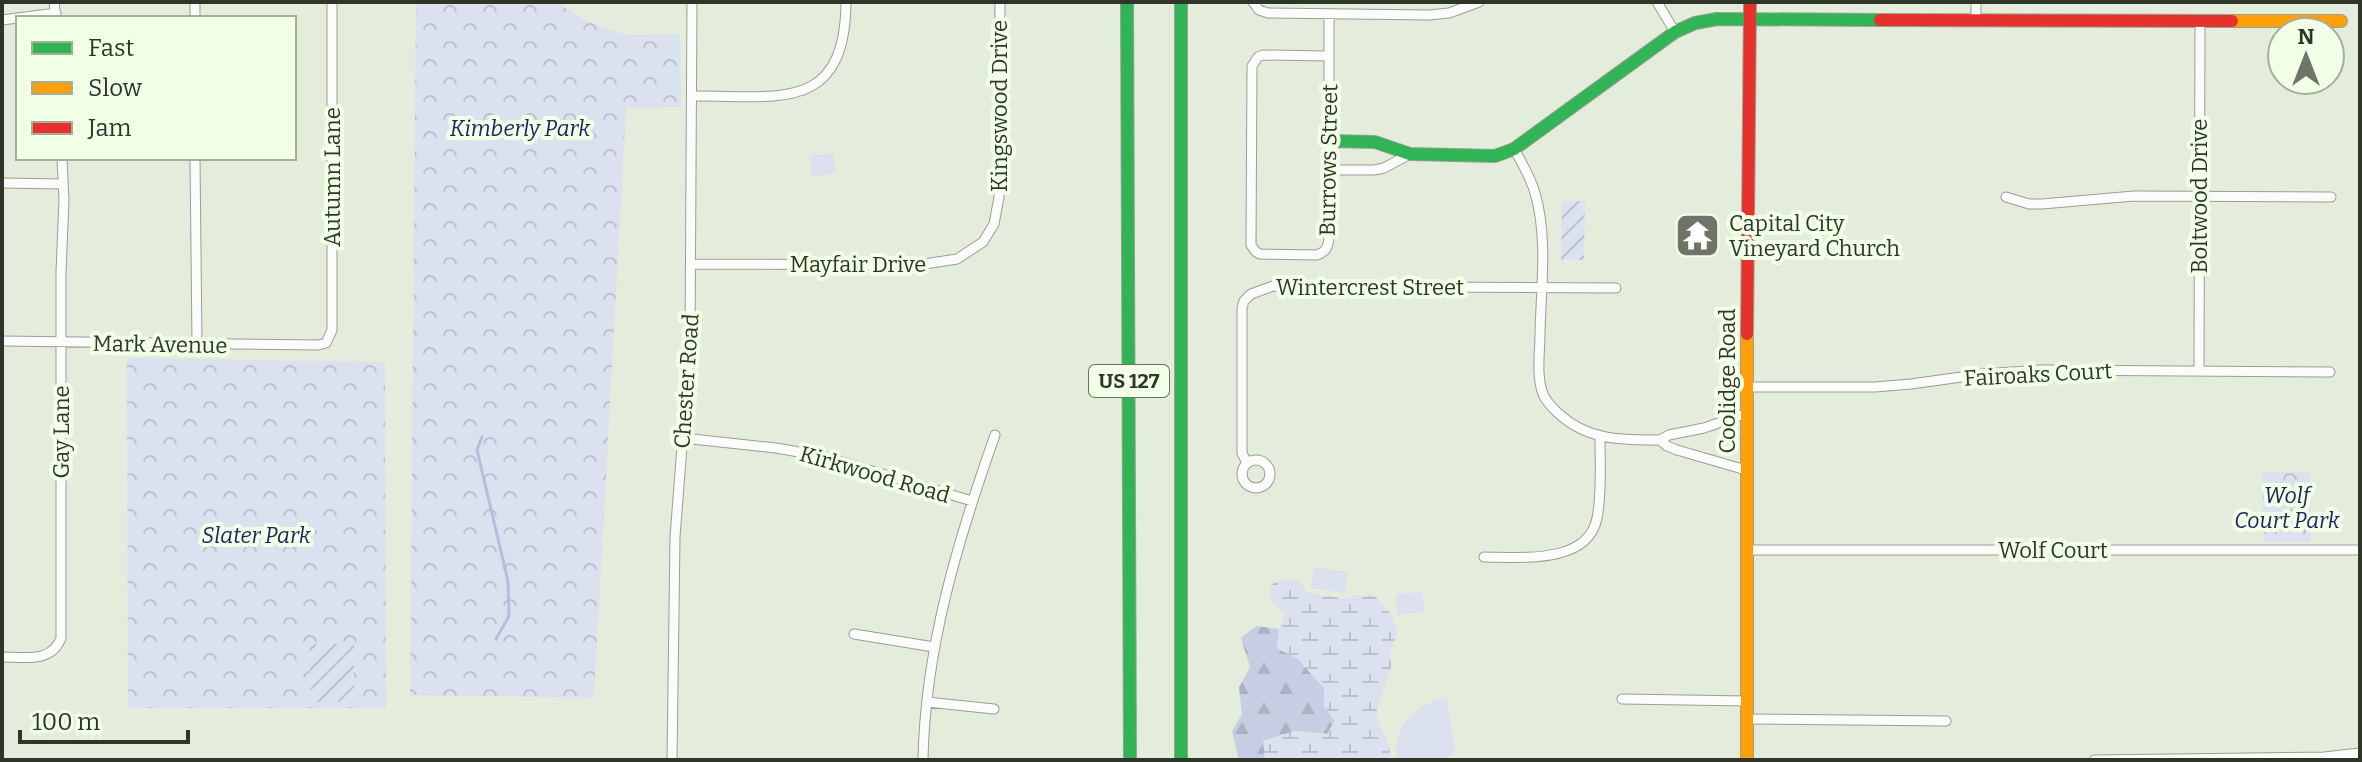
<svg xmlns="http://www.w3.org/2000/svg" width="2362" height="762" font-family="Bitter,serif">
  <defs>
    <pattern id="forest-firs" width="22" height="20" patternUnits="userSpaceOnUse" patternTransform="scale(2)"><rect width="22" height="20" fill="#c7cee3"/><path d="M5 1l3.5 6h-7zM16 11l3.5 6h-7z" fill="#abb2c3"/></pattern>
    <pattern id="wetland-marsh" width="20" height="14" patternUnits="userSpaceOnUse" patternTransform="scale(2)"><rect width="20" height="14" fill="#dbe1ef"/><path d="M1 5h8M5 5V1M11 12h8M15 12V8" fill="none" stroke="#bcc2cd"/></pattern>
    <pattern id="park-crowns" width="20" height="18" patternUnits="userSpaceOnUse" patternTransform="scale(2)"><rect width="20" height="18" fill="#dbe1ef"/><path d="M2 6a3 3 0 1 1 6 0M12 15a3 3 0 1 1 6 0" fill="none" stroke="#bcc2cd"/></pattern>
    <pattern id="garden-furrows" width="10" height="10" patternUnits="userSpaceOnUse" patternTransform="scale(2)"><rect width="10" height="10" fill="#dbe1ef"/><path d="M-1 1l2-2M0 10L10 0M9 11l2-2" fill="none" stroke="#bcc2cd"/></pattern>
  </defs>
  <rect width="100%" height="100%" fill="#e4ecdc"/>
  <path fill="#dbe1ef" d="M833 153 836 173 812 177 809 156Z
    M1314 567 1348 572 1345 593 1311 588Z
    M1447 698 1455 750 1451 757 1434 760H1396C1393 727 1415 703 1447 698Z"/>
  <path fill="url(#forest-firs)" d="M1256 626 1279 629 1277 648 1298 659 1324 688V706L1335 721 1327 734 1295 731 1264 741 1265 760H1239L1232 731 1242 714 1239 687 1250 667 1241 638Z"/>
  <path fill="url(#wetland-marsh)" d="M1278 580 1299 581 1307 592 1346 599 1353 595 1375 596 1391 614 1398 632 1390 650 1391 668 1377 709V719L1389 746 1391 760H1265L1263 741 1295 731 1327 734 1335 721 1324 706V688L1298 659 1277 648 1279 629 1285 615 1271 602 1270 586Z"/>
  <path fill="url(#park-crowns)" d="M416 2H556L586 21 625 35 680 34 681 107 626 108 594 698 410 695Z
    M127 358 385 362 386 708H128Z
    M2262 472 2310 473 2311 542H2264Z
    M1422 592 1424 612 1397 615 1396 594Z"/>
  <path fill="url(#garden-furrows)" d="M1562 201H1585L1584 260H1561Z
    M309 644H354V701L311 702Z"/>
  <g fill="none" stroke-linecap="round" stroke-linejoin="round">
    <path stroke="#b6bedb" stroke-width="3" d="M482 437 477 450 508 581 509 616 496 639"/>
    <defs>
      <path id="street" d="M54 2 56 18
        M195 2V18
        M1253 2 1259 10 1268 13 1429 15 1449 13 1479 2
        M1657 2 1675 32
        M1329 14C1329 89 1329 163 1329 238 1328 247 1326 252 1317 255L1260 254 1256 252 1251 245 1252 66 1258 57 1263 55 1329 56
        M2 20 56 13
        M1976 20V2
        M692 96C776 95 845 115 846 2
        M1514 149C1522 163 1531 178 1535 193 1548 237 1541 288 1540 333 1540 352 1536 376 1543 394 1546 402 1552 407 1558 413 1588 441 1622 440 1660 440
        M195 158 197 344
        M1329 170H1374L1384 168 1410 154
        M2 183 63 184
        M2006 197 2029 204H2042L2134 196 2331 197
        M692 264 918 265 957 259 983 242 994 224 999 197 1000 2
        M2 341 318 345 326 343 332 330V2
        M2199 371 2200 20
        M1747 387H1875L1911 384 1983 374 2041 370 2330 372
        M683 438 776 448 822 456 972 501
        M1242 474a14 14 0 1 1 28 0a14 14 0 1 1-28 0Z
        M1247 463 1242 453V308L1244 301 1251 294 1273 286 1342 287 1388 292 1430 287 1616 288
        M1746 470 1677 450 1667 446 1660 440 1669 435 1704 428 1747 413
        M1747 550H2360
        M1484 557C1519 557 1588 565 1597 518 1602 494 1600 462 1600 438
        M854 634 934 647
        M2 657C25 657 52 663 61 638V272L64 200 62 158
        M1622 699 1747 701
        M927 702 994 709
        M1747 719 1946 721
        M672 760 675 537 690 343 692 2
        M923 760C925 648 958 540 995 435
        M2094 760 2324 757 2360 753"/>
      <path id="fast" d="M1127 2 1130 760
        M1181 2V760
        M1329 141 1375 142 1410 154 1495 156 1514 149 1675 32 1695 23 1717 19 1880 20"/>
      <path id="slow" d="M2232 21H2341
        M1747 334V760"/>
      <path id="jam" d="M1880 20 2232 21
        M1747 334 1750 2"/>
    </defs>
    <use href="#street" stroke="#999f93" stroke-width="11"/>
    <use href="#fast" stroke="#999f93" stroke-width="14"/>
    <use href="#slow" stroke="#999f93" stroke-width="14"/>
    <use href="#jam" stroke="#999f93" stroke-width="14"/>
    <use href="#street" stroke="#fbfcfa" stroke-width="9"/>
    <use href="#fast" stroke="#30b455" stroke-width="12"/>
    <use href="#slow" stroke="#ff9f0a" stroke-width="12"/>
    <use href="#jam" stroke="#e5322d" stroke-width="12"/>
  </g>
  <defs>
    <symbol id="temple-square" viewBox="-11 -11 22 22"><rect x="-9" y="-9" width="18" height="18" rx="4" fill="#6e7568" stroke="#f2ffe7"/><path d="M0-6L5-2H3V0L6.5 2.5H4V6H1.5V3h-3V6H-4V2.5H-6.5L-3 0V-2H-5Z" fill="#fff"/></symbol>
  </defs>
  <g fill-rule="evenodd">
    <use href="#temple-square" x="1672" y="210" width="51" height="51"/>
  </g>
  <g text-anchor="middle" stroke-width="8" stroke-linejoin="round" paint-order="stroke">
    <rect fill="#f2ffe7" stroke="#6a7262" stroke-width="2" x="1089" y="365" width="80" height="32" rx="6"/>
    <g font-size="20" font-weight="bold" fill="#2f3529">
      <text x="1129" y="388">US 127</text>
    </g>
    <g font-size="22" fill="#2f3529" stroke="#f2ffe7">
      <text transform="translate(999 106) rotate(-90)" y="8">Kingswood Drive</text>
      <text transform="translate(1328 160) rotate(-89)" y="8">Burrows Street</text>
      <text transform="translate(332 177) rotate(-90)" y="8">Autumn Lane</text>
      <text transform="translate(2199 196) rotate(-90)" y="8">Boltwood Drive</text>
      <text x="858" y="272">Mayfair Drive</text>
      <text x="1370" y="295">Wintercrest Street</text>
      <text transform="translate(160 344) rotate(1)" y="8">Mark Avenue</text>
      <text transform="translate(2038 374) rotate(-3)" y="8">Fairoaks Court</text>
      <text transform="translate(686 381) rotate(-86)" y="8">Chester Road</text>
      <text transform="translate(1727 381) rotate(-90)" y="8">Coolidge Road</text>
      <text transform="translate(61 432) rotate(-90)" y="8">Gay Lane</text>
      <text transform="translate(875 474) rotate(16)" y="8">Kirkwood Road</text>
      <text x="2053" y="558">Wolf Court</text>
    </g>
    <g font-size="22" font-style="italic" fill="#23235d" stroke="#f2ffe7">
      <text x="520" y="136">Kimberly Park</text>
      <text x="2287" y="503">Wolf<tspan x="2287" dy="25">Court Park</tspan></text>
      <text x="256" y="543">Slater Park</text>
    </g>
    <g font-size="22" fill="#2f3529" stroke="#f2ffe7" text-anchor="start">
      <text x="1729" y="231">Capital City<tspan x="1729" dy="25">Vineyard Church</tspan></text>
    </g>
  </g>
  <rect width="2362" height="762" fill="none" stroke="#2f3529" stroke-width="8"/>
  <rect x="16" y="16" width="280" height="144" fill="#f2ffe7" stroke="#a4ae9b" stroke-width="2"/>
  <rect x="32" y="42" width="40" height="12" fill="#30b455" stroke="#a4ae9b" stroke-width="2"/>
  <text x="88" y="56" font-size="24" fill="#2f3529">Fast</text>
  <rect x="32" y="82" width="40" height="12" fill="#ff9f0a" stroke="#a4ae9b" stroke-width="2"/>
  <text x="88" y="96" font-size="24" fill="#2f3529">Slow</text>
  <rect x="32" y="122" width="40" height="12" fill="#e5322d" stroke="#a4ae9b" stroke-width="2"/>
  <text x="88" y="136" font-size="24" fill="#2f3529">Jam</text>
  <g transform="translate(2306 56)"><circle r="38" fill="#f2ffe7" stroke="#a4ae9b" stroke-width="2"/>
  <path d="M0-6L14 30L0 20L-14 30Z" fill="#6e7568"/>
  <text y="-12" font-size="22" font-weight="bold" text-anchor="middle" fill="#2f3529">N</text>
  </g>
  <path d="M20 730v12h168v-12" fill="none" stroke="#2f3529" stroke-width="4"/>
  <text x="32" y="730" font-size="24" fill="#2f3529" stroke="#f2ffe7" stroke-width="6" paint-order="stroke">100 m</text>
</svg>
